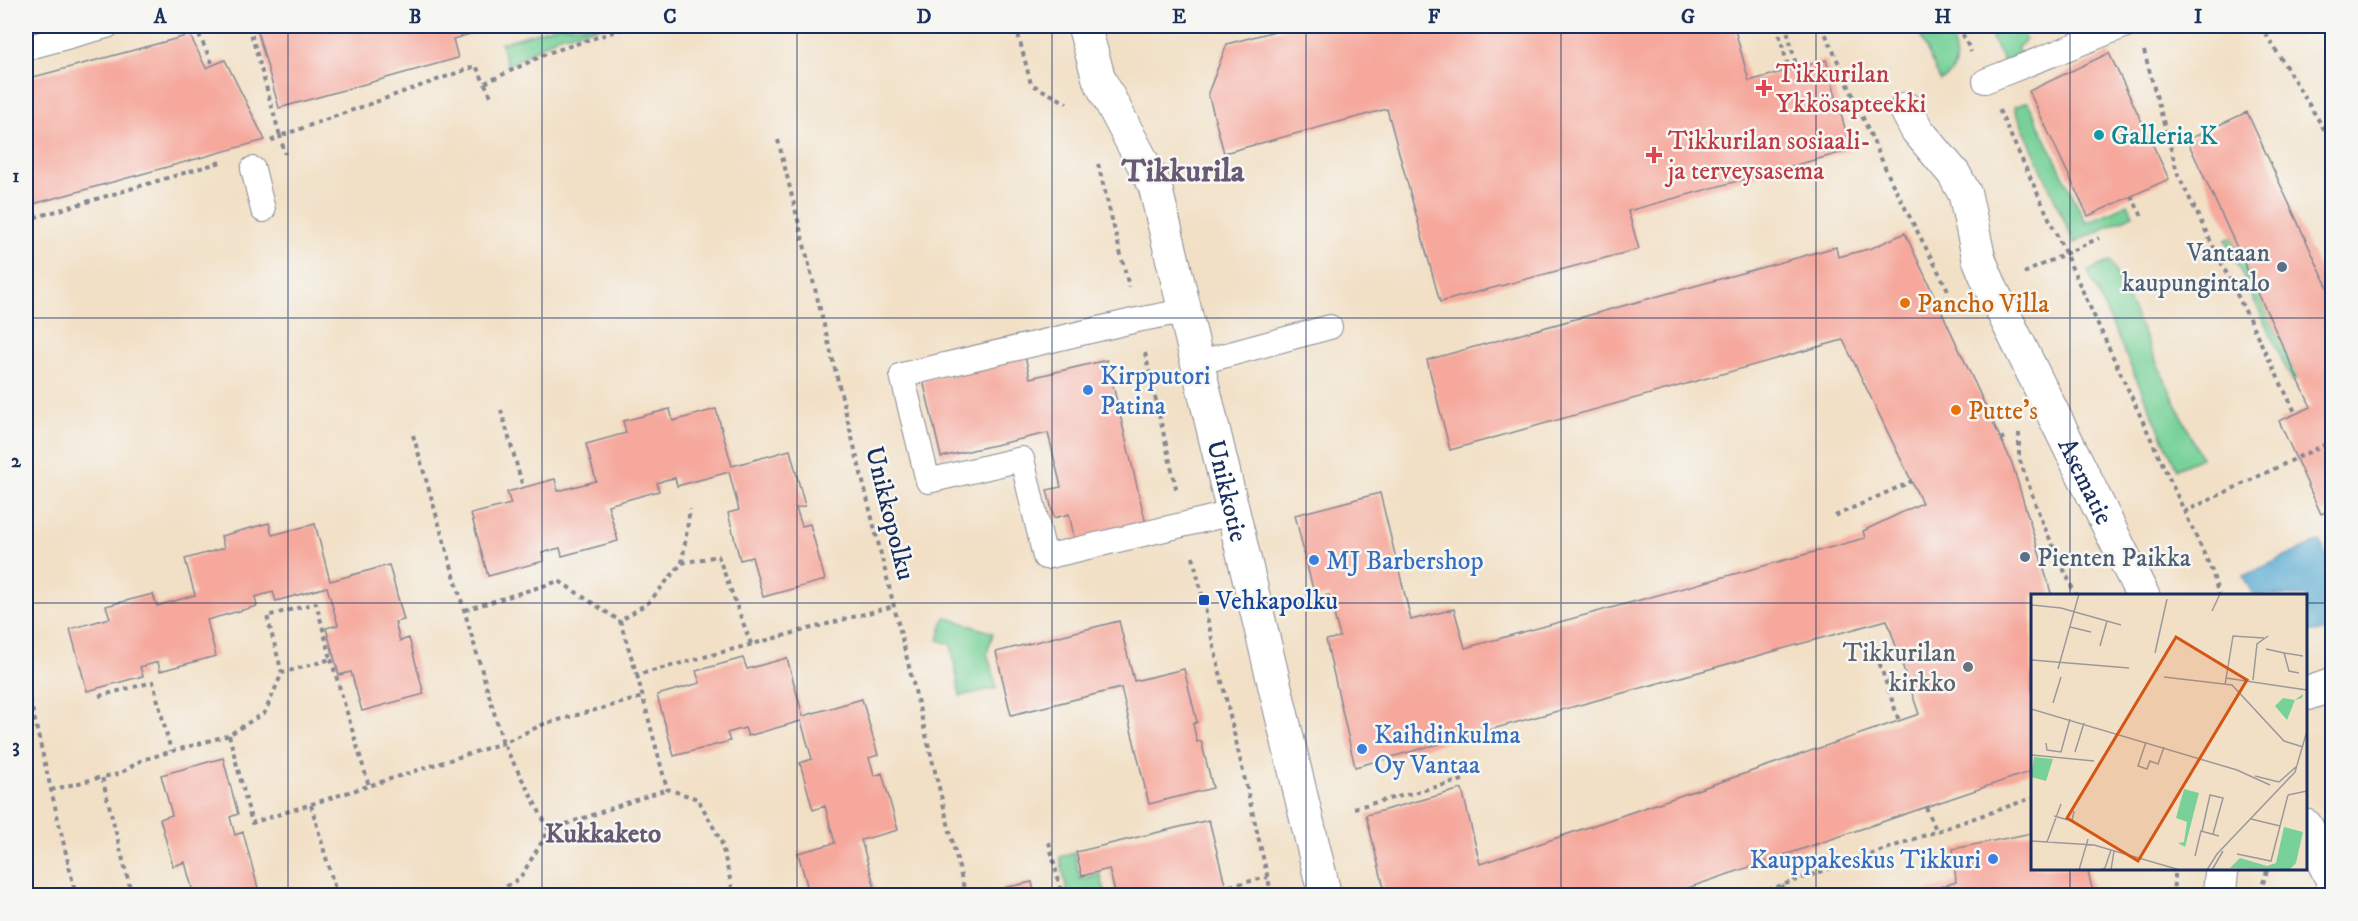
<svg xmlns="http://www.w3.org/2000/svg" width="2358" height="921" font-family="'IM FELL DW Pica',serif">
  <rect width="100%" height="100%" fill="#f6f6f2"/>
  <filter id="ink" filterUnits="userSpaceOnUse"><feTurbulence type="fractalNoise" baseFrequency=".0167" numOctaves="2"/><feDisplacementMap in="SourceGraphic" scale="12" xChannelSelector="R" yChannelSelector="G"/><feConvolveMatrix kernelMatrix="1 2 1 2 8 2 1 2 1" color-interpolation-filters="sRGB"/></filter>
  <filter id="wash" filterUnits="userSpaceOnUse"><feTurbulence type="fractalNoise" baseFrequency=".008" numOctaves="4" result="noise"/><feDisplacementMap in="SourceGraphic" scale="24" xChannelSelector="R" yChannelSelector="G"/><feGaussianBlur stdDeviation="1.35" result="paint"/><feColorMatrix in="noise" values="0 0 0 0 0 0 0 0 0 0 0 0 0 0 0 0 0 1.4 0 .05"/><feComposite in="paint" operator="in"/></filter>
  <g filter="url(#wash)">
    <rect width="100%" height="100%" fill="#f2e0c6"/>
    <path fill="#77d198" stroke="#49807b" stroke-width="1.5" d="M558 26H605L559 36 507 66 501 43Z
      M1916 26H1947C1954 45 1965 70 1940 80Z
      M1986 26H2030L2021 31 2026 40 2017 48 2022 58 2006 67Z
      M2028 102 2086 223 2128 204 2133 215 2074 243 2014 107Z
      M2232 237 2298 378 2292 381 2226 240Z
      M2110 261 2201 458 2177 469 2088 271Z
      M945 617 993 633 987 653 997 688 960 696 951 644 938 640Z
      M1074 853 1080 879 1100 874 1106 895H1068L1060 857Z"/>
    <path fill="#55a8d0" stroke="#386c97" stroke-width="1.5" d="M2320 541 2332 568V630L2306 633V596L2253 595 2243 576Z"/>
    <g id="blocks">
      <path fill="#f6a89c" d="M256 26H497L453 39 458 58 279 108Z
        M1294 26H1734L1749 81 1826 60 1851 150 1628 211 1639 249 1440 302 1387 109 1224 153 1208 93 1227 44Z
        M190 35 206 68 225 60 265 140 26 206V79Z
        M2109 53 2169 179 2088 216 2029 91Z
        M2247 112 2332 297V509L2321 514 2279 421 2311 407 2187 140Z
        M1905 233 2012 463 2052 596H2032V771L1664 896H1386L1366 815 1462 789 1480 864 1919 714 1887 620 1355 767 1326 640 1340 637 1329 595 1315 598 1295 515 1380 493 1411 620 1454 609 1465 648 1865 538 1863 531 1922 503 1843 340 1450 450 1427 360 1836 247 1838 257 1872 248Z
        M1025 356 1030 378 1107 360 1146 524 1075 541 1069 514 1054 518 1047 490 1061 487 1048 433 941 457 923 380Z
        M670 409 673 421 716 409 732 466 790 450 805 506 796 508 802 526 810 524 825 580 763 597 752 557 740 560 728 513 739 510 729 472 677 486 675 478 665 480 657 483 659 491 608 505 618 541 562 556 560 548 552 550 542 553 544 561 488 576 471 514 511 504 507 492 555 479 558 491 596 481 586 444 626 433 623 421Z
        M269 523 272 535 315 524 330 581 389 565 404 620 395 622 400 641 409 638 424 694 362 711 351 672 339 675 326 628 338 625 327 587 276 601 273 592 255 597 257 606 207 620 216 656 160 671 158 662 140 667 143 676 87 691 70 629 110 618 106 606 153 594 157 606 195 595 185 559 224 548 221 536Z
        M1119 621 1134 681 1184 669 1197 722 1193 724 1197 742 1201 741 1213 788 1149 804 1121 688 1011 715 996 652Z
        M743 658 747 669 787 658 803 716 862 699 878 755 869 758 872 767 874 776 882 773 898 830 861 840 876 891 867 896H810L798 853 835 843 825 806 813 810 800 763 812 759 801 721 748 736 745 728 727 733 730 741 674 756 657 695 700 683 696 671Z
        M223 758 238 814 230 817 235 835 243 832 258 888 233 896H194L185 862 173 866 160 819 172 815 161 775Z
        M1209 820 1228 896H1116L1109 869 1082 876 1076 852Z
        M2032 833V868H2087L2094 896H1910L1956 882 1953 849Z
        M1032 882 1035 896H1004L1003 888Z"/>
    </g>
  </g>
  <g filter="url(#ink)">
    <use href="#blocks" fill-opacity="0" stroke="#868892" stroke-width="1.5"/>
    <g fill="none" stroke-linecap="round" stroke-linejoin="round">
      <defs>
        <path id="service" d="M26 48 107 26
          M1985 81 2124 26
          M253 169 263 210
          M1184 311 1137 320 902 375 928 481 1022 459 1045 557 1233 513
          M1197 363 1330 327"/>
        <g id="pedestrian">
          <path id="s1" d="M1906 109 1917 130 1954 174 1965 194 1979 259 1991 288 2143 596"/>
          <path d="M2306 694 2332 685"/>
          <path d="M2306 826 2332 879"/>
          <path d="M2219 896 2222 868"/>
        </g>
        <g id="tertiary">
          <path id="s2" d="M1084 26 1099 79 1155 186 1325 896"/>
        </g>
      </defs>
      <use href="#service" stroke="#868892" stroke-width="26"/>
      <use href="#pedestrian" stroke="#868892" stroke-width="35"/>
      <use href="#tertiary" stroke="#868892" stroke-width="35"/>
      <path stroke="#868892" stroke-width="4" stroke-dasharray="4.5 4.5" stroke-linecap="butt" d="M195 26 213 65
        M249 26 280 136 476 66 491 96
        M1016 26 1031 84 1067 103
        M1777 26 1787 63 1795 61 1786 26
        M1822 26 1892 183 1948 290
        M1959 26 1971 52
        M2261 26 2332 142
        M2144 51 2178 175 2296 414
        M485 83 548 53 632 26
        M1999 110 2212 571 2219 596
        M778 140 966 896
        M271 141 280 136 285 154
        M1098 164 1129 287
        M2131 196 2143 218
        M26 220 221 162
        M2024 273 2099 238
        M1145 353 1177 492
        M501 410 523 487
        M2019 433V458L2042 522 2076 596
        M413 435 503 743 549 830
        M2000 439 2005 437
        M2184 512 2328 443
        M1835 516 1912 481
        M1193 557 1272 896
        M682 563 690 509
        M465 610 559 581 620 621
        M1871 638 1899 721
        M751 644 718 556 682 563 649 602 620 621 637 675 894 606
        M331 659 369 786
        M637 675 667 789 698 799 721 841 734 896
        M26 683 76 896
        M99 696 153 682 171 751
        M229 735 252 823 503 743 544 724 643 697
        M51 790 102 777
        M311 805 337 896
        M1926 807 1937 832
        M1354 808 1467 779
        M1049 842 1062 896
        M1782 885 1786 896
        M1230 886 1268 877
        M1226 887 1230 886 1232 896
        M2260 892 2268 868
        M132 896 102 777 119 774 142 760 229 735 265 712 282 673 267 616 316 603 331 659 282 673
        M491 896 520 878 549 830 667 789
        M1751 896 2032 798
        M2171 896 2175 880V868"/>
      <use href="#service" stroke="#fff" stroke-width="24"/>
      <use href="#pedestrian" stroke="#fff" stroke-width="33"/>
      <use href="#tertiary" stroke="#fff" stroke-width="33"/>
    </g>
  </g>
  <path fill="none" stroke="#1b2f5e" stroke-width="1.5" stroke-opacity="0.55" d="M288 26V896M542 26V896M797 26V896M1052 26V896M1306 26V896M1561 26V896M1816 26V896M2070 26V596M26 318H2332M26 603H2032M2306 603H2332M2070 868V896"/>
  <g fill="#e0444e" stroke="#f6f6f2" stroke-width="2">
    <path d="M1761 79h6v6h6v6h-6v6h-6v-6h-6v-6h6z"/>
    <path d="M1651 146h6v6h6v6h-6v6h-6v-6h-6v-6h6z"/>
  </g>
  <circle fill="#0f9aa8" stroke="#f6f6f2" stroke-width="2" cx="2099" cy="135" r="6"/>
  <g fill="#5c6f8a" stroke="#f6f6f2" stroke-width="2">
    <circle cx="2282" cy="267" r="6"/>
    <circle cx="2025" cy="557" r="6"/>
  </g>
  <g fill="#e8710a" stroke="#f6f6f2" stroke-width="2">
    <circle cx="1905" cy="303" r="6"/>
    <circle cx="1956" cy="410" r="6"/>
  </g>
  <g fill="#3f7fe0" stroke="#f6f6f2" stroke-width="2">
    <circle cx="1088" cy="390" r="6"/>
    <circle cx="1314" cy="560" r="6"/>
    <circle cx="1362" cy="749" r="6"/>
    <circle cx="1993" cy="859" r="6"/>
  </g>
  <rect fill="#1a4fb4" stroke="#f6f6f2" stroke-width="2" x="1198" y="594" width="12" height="12" rx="3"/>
  <circle fill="#6b7280" stroke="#f6f6f2" stroke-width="2" cx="1968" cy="667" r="6"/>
  <g text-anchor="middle" stroke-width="5" stroke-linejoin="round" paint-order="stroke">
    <g font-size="26" fill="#be3a42" stroke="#f6f6f2" text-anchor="start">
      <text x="1776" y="82">Tikkurilan<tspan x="1776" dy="30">Ykkösapteekki</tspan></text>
      <text x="1668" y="149">Tikkurilan sosiaali-<tspan x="1668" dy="30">ja terveysasema</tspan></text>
    </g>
    <g font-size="26" fill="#0d838f" stroke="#f6f6f2" text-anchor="start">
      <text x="2111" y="144">Galleria K</text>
    </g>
    <g font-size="26" fill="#4e5e75" stroke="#f6f6f2" text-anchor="end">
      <text x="2270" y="261">Vantaan<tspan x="2270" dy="30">kaupungintalo</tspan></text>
      <text x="2037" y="566" text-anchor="start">Pienten Paikka</text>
    </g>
    <g font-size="26" fill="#c56008" stroke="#f6f6f2" text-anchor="start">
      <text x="1917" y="312">Pancho Villa</text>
      <text x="1968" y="419">Putte's</text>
    </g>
    <g font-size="26" fill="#366cbe" stroke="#f6f6f2" text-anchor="start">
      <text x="1100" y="384">Kirpputori<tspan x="1100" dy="30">Patina</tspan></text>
      <text x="1326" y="569">MJ Barbershop</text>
      <text x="1374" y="743">Kaihdinkulma<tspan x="1374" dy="30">Oy Vantaa</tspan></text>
      <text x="1981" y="868" text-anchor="end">Kauppakeskus Tikkuri</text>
    </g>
    <g font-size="26" fill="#1b2f5e" stroke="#f6f6f2">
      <text dy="9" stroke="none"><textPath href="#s1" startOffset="417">Asematie</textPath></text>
      <text dy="9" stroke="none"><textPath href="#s2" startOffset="489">Unikkotie</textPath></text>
      <text transform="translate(891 513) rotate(76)" y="9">Unikkopolku</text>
    </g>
    <g font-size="26" fill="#164399" stroke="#f6f6f2" text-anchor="start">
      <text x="1216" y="609">Vehkapolku</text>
    </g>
    <g font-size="26" fill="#5b616d" stroke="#f6f6f2" text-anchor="end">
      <text x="1956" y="661">Tikkurilan<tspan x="1956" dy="30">kirkko</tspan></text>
    </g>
    <g font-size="27" font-weight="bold" fill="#685974" stroke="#f6f6f2">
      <text x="603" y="842">Kukkaketo</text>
    </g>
    <g font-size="32" font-weight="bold" fill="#685974" stroke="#f6f6f2">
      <text x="1183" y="181">Tikkurila</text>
    </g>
  </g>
  <g transform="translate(2031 594)">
    <rect width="276" height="276" fill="#f2e0c6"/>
    <path d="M272 100 271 104 264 106 256 126 244 112 252 104 264 106ZM3 163 22 165 15 187 0 183ZM153 195 168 199 154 253 147 249 153 248 156 228 145 224ZM253 233 272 238 265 269 259 275 199 274 209 264 236 272 245 269Z" fill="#77d198"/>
    <path fill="none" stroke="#9c999c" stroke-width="1.5" d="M0 11 30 14 90 31M181 17 189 0M39 33 60 38M69 52 76 27M235 55 253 59 258 77 268 79M124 59 136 5M253 59 272 62M0 66 98 74M27 75 48 0M133 83 201 91 253 147 272 153M195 84 276 96M222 86 226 50 237 42M194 91 202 42 233 44M22 109 30 83M0 115 206 176 239 191M115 148 107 172 116 175 119 167 127 170 133 153M15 149 16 156 30 158 39 125M44 158 53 129M0 161 63 167M224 182 248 188M248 188 266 172M257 201 276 197M23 222 41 227 43 217M220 225 249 232M171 237 179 201 192 204 182 240M0 247 63 251 149 276M16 248 30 210M206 260 240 267 257 201M164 262 170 237 188 242M48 276 57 245M69 276 74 274 80 256M80 276 83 257M176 276 186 260 264 178 276 137M181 276 192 257"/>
    <path fill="#d45514" fill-opacity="0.15" stroke="#d45514" stroke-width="3" d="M145 43 216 86 107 267 36 224Z"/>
    <rect width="276" height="276" fill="none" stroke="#1b2f5e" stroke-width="3"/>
  </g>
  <rect width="2358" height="921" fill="none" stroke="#f6f6f2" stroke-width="66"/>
  <rect x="33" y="33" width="2292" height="855" fill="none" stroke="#1b2f5e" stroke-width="2"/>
  <g font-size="20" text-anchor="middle" font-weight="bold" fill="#1b2f5e">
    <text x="160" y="23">A</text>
    <text x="415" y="23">B</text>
    <text x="670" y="23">C</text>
    <text x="924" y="23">D</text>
    <text x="1179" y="23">E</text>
    <text x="1434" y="23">F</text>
    <text x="1688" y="23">G</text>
    <text x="1943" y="23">H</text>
    <text x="2198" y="23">I</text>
    <text x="16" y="182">1</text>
    <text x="16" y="467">2</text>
    <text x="16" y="752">3</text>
  </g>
</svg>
